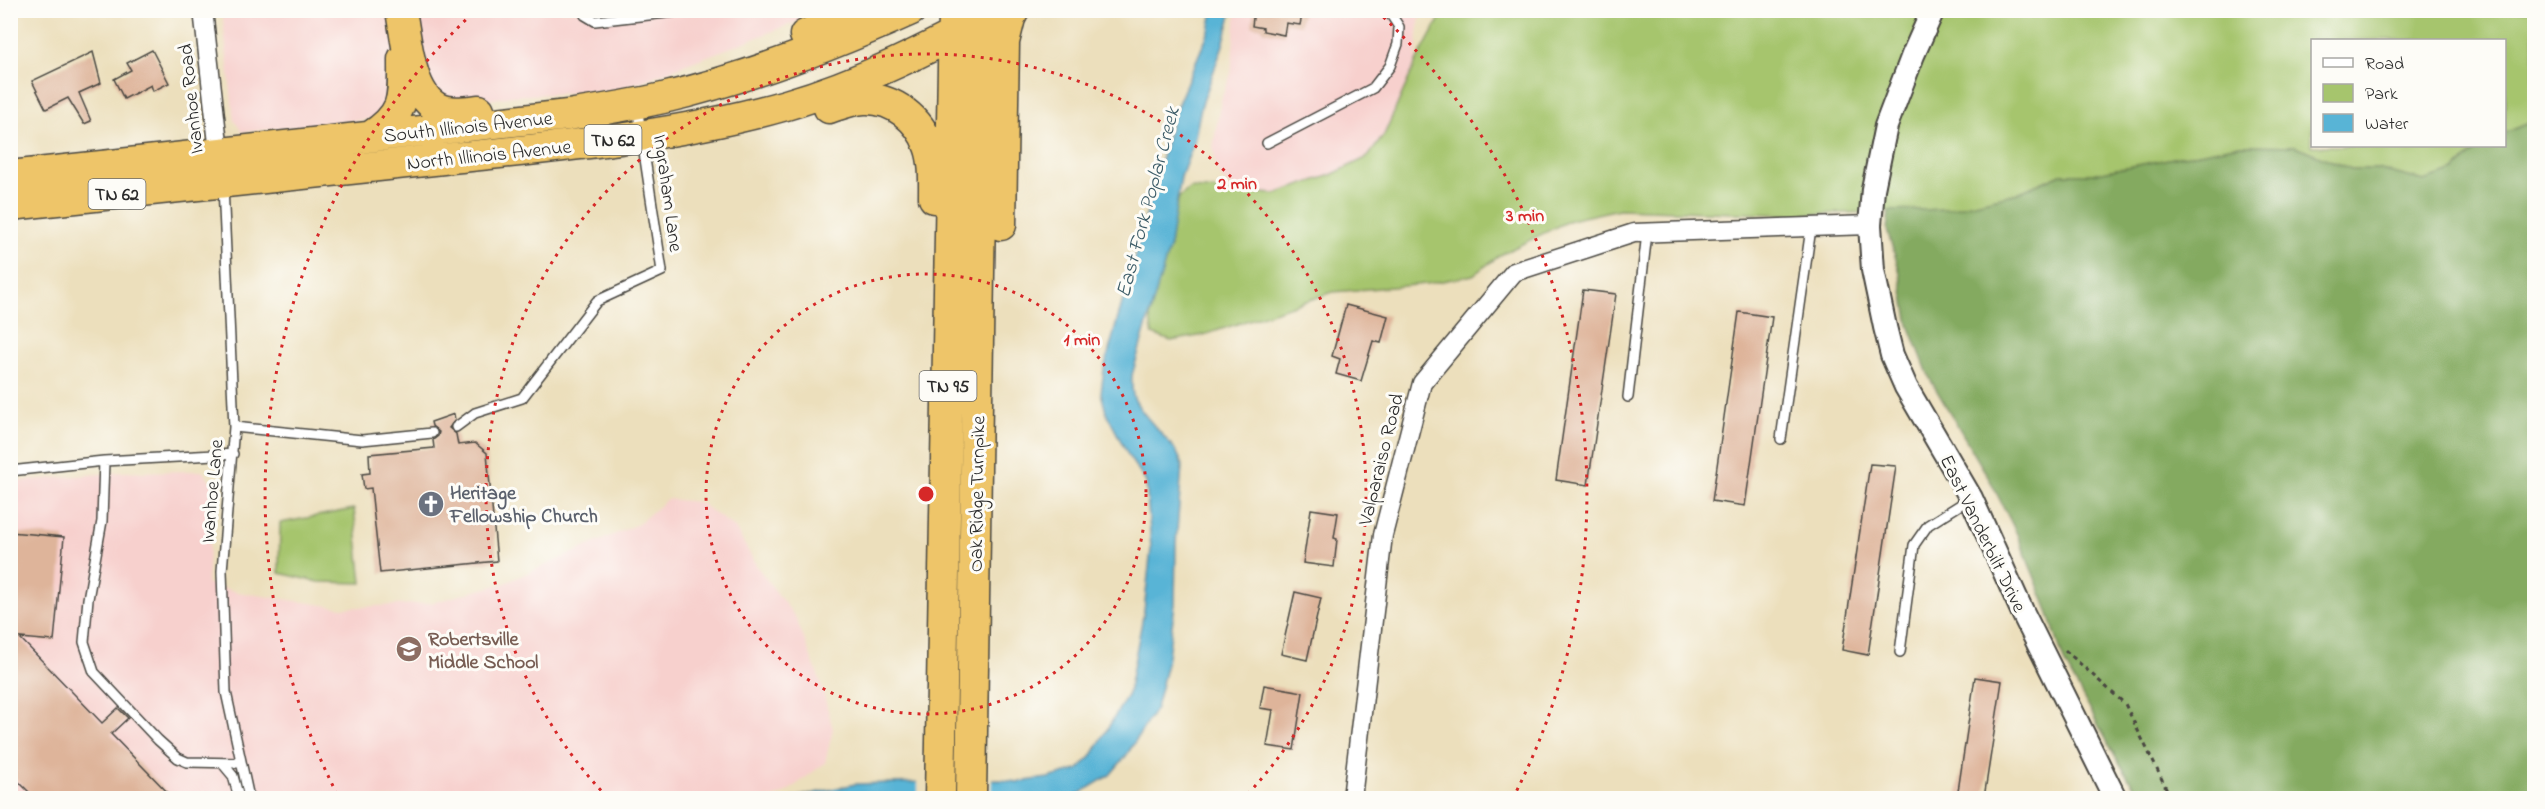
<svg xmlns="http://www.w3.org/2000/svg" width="2545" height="809" font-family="'Indie Flower',sans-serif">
  <rect width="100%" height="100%" fill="#fdfcf7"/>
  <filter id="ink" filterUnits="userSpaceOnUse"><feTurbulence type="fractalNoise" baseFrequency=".0167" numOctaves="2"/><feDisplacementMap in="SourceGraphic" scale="12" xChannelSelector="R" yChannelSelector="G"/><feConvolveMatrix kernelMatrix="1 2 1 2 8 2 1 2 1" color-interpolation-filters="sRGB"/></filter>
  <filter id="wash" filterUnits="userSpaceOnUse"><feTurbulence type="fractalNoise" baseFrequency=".008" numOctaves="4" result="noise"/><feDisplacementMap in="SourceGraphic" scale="24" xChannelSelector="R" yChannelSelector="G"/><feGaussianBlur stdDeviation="1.35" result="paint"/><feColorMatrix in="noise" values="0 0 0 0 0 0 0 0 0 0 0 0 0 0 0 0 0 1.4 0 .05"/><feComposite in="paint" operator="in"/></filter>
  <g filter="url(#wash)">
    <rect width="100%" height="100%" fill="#ecdfbc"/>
    <path fill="#f7d0cd" d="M222 11H826L637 83 610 91 513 96 371 119 242 132 234 120Z
      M1236 11H1423L1419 22 1416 62 1384 135 1368 157 1331 175 1275 194 1242 193 1223 180 1216 168 1213 147 1221 99 1231 74Z
      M202 471 213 484 207 583 237 592 343 608 431 603 505 583 638 524 667 499 699 502 735 528 758 568 796 618 820 680 833 729 825 763 788 791 774 798H11L10 482 122 472Z"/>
    <path fill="#a6c56d" stroke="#68784c" stroke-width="1.5" d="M1444 11H2534V121L2505 133 2504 40H2312V146H2480L2455 171 2424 181 2377 169H2351L2295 146 2240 145 2092 174H2061L2018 193 1949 209 1793 215 1619 209 1570 220 1502 254 1473 275 1427 284 1333 292 1204 335 1171 341 1152 334 1150 315 1155 291 1170 245 1173 220 1179 197 1191 188 1275 194 1331 175 1368 157 1384 135 1416 62Z
      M354 509 362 583 319 582 279 573 280 523Z"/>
    <path fill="#84aa60" stroke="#586a46" stroke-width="1.5" d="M2534 121V798H2141L2117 759 2065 664 2047 608 2017 534 1991 482 1930 379 1909 325 1899 269 1887 230 1889 211 1949 209 2018 193 2061 174H2092L2240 145 2295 146 2351 169H2377L2424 181 2455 171 2480 146H2504L2505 133Z"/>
    <path fill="#58b4d6" stroke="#427080" stroke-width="1.5" d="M1213 11H1232L1223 45 1201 107 1194 142 1181 177 1170 245 1132 375C1132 382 1131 391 1134 398 1145 423 1179 444 1182 466L1176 544 1175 604 1167 663 1156 708 1126 756 1110 775 1072 798H793L855 784 1001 780 1018 782 1048 778 1077 770 1091 757 1128 694 1144 611 1151 549 1149 518 1146 482 1129 457 1106 412 1101 393 1104 369 1174 113 1209 31Z"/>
    <path fill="#ecdfbc" d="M992 777 991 798H918V780Z"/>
    <g id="blocks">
      <path fill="#deb49a" d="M1254 10H1303L1300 25 1286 23 1284 35 1263 31V28L1252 26Z
        M152 50 169 83 153 91 151 85 124 99 114 79 131 70 127 63Z
        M93 52 101 83 79 93 91 121 84 124 68 98 46 109 32 81Z
        M1583 290 1616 294 1588 485 1556 480Z
        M1346 305 1388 316 1381 343 1373 341 1361 381 1336 374 1340 359 1332 356Z
        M1739 312 1772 317 1745 506 1712 501Z
        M454 414 455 420 449 428 456 434 458 445 475 443 487 453 497 561 380 573 371 488 364 489 362 474 370 473 369 454 434 448 433 440 438 436 439 432 432 426 431 422Z
        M1870 464 1896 466 1868 655 1842 650Z
        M1311 509 1338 513 1334 538 1337 539 1334 567 1303 563Z
        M10 532 64 537 54 641 20 638 102 723 118 708 128 718 111 734 173 798H35L10 773Z
        M1295 592 1321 598 1307 660 1281 654Z
        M1975 677 2002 681 1984 798H1957Z
        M1264 685 1303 692 1294 750 1267 746 1273 710 1260 708Z"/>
    </g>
  </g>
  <g filter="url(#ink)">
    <use href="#blocks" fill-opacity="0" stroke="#484641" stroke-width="1.5"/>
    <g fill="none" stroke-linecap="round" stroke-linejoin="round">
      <defs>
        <path id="service" d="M583 10 585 15 595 21 693 10
          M1267 143 1373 88 1390 66 1398 44 1399 27 1388 10
          M223 186 234 427 222 571 226 692 249 798
          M1628 397 1647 233
          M234 427 362 440 432 433
          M456 427 475 413 522 398 597 301 662 271 637 106
          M1781 439 1811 228
          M104 461 102 521 88 599 84 642 94 672 158 740 178 758 187 762 239 763
          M10 471 104 461 233 454
          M1900 652 1914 545 1928 525 1971 498
          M223 764 233 776 239 798"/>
        <path id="minor" d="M203 10 220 161
          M1352 798 1383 535 1422 383 1514 272 1634 233 1870 225"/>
        <path id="tertiary" d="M1933 10 1913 55 1886 126 1873 189 1870 225 1873 270 1885 327 1892 355 1906 387 1971 498 2023 613 2115 798"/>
        <path id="trunk" d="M401 11C407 41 410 105 447 111 457 113 469 111 479 110
          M805 35 857 10
          M829 108C841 104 853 99 865 99 894 98 920 120 929 146 935 162 934 181 934 198
          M371 136C406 113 403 98 403 59
          M10 176 568 115C600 110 632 105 663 98 749 78 831 46 911 10
          M10 205C155 189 299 175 443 159 558 147 674 137 786 105 862 83 932 47 1001 10
          M1001 225 1004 42 1010 18 1014 10
          M940 798 954 10
          M971 798 983 10"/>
      </defs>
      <use href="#service" stroke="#484641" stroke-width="12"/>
      <use href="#minor" stroke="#484641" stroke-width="21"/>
      <use href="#tertiary" stroke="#484641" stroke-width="26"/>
      <use href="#trunk" stroke="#484641" stroke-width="33"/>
      <path stroke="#484641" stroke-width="3" stroke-dasharray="4.5 4.5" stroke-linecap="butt" d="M2065 650 2125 704 2171 798"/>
      <use href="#service" stroke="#fff" stroke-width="9"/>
      <use href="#minor" stroke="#fff" stroke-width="18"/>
      <use href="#tertiary" stroke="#fff" stroke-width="22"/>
      <use href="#trunk" stroke="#eec569" stroke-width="30"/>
    </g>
  </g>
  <g fill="none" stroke="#d62828" stroke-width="3" stroke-dasharray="3 6">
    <circle cx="926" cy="494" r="220"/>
    <path d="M607 797A440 440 0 1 1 1245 797"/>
    <path d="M337 794A661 661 0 0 1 475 11M1377 11A661 661 0 0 1 1515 794"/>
  </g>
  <defs>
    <symbol id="church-disc" viewBox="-11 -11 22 22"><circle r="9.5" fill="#6b7280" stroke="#fdfcf7"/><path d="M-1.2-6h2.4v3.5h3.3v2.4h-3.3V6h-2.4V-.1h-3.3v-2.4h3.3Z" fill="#fff"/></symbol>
    <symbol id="school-disc" viewBox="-11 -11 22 22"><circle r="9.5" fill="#8d6e63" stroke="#fdfcf7"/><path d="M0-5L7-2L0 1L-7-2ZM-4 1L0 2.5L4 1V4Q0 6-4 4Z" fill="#fff"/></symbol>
  </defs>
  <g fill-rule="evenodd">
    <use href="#church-disc" x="416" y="489" width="30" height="30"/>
    <use href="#school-disc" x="394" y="634" width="30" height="30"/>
  </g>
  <g text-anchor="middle" stroke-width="6" stroke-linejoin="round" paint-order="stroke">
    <g fill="#fdfcf7" stroke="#6a6a68" stroke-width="1.5">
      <rect x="584.5" y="125" width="57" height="30" rx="4.5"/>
      <rect x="88.5" y="179" width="57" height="30" rx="4.5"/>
      <rect x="919.5" y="371" width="57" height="30" rx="4.5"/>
    </g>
    <g font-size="18" font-weight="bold" fill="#2b2b2b">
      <text x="613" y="146">TN 62</text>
      <text x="117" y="200">TN 62</text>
      <text x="948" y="392">TN 95</text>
    </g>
    <g font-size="20" fill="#2b2b2b" stroke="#fdfcf7">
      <text transform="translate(190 99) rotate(-96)" y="7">Ivanhoe Road</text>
      <text transform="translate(468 126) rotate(-6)" y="7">South Illinois Avenue</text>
      <text transform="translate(489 154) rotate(-6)" y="7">North Illinois Avenue</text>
      <text transform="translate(669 193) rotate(82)" y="7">Ingraham Lane</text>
      <text transform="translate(1380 459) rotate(-76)" y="7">Valparaiso Road</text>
      <text transform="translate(211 491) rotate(-85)" y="7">Ivanhoe Lane</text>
      <text transform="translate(976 494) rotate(-89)" y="7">Oak Ridge Turnpike</text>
      <text transform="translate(1984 533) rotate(64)" y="7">East Vanderbilt Drive</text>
    </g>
    <g font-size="20" font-weight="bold" fill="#5b616d" stroke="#fdfcf7" text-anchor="start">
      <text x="450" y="499">Heritage<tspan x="450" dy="23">Fellowship Church</tspan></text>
    </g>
    <g font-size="20" font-weight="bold" fill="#785e54" stroke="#fdfcf7" text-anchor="start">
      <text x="428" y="645">Robertsville<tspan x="428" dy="23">Middle School</tspan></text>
    </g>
    <g font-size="21" font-style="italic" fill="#3b5b67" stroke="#fdfcf7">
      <text transform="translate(1147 202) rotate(-75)" y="7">East Fork Poplar Creek</text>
    </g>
  </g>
  <circle cx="926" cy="494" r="9" fill="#d62828" stroke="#fdfcf7" stroke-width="3"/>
  <g font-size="18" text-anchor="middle" font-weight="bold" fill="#d62828" stroke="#fdfcf7" stroke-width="6" stroke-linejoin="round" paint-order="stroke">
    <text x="1237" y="189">2 min</text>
    <text x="1525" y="221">3 min</text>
    <text x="1082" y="345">1 min</text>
  </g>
  <rect width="2545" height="809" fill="none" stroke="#fdfcf7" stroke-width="36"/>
  <rect x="2311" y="39" width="195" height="108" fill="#fdfcf7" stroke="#a9a8a5" stroke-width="1.5"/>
  <rect x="2323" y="58" width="30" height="9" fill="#ffffff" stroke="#a9a8a5" stroke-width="1.5"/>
  <text x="2365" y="69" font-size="18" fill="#2b2b2b">Road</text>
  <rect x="2323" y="84" width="30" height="18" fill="#a6c56d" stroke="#a9a8a5" stroke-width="1.5"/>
  <text x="2365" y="99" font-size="18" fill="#2b2b2b">Park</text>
  <rect x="2323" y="114" width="30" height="18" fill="#58b4d6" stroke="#a9a8a5" stroke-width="1.5"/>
  <text x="2365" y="129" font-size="18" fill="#2b2b2b">Water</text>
</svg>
